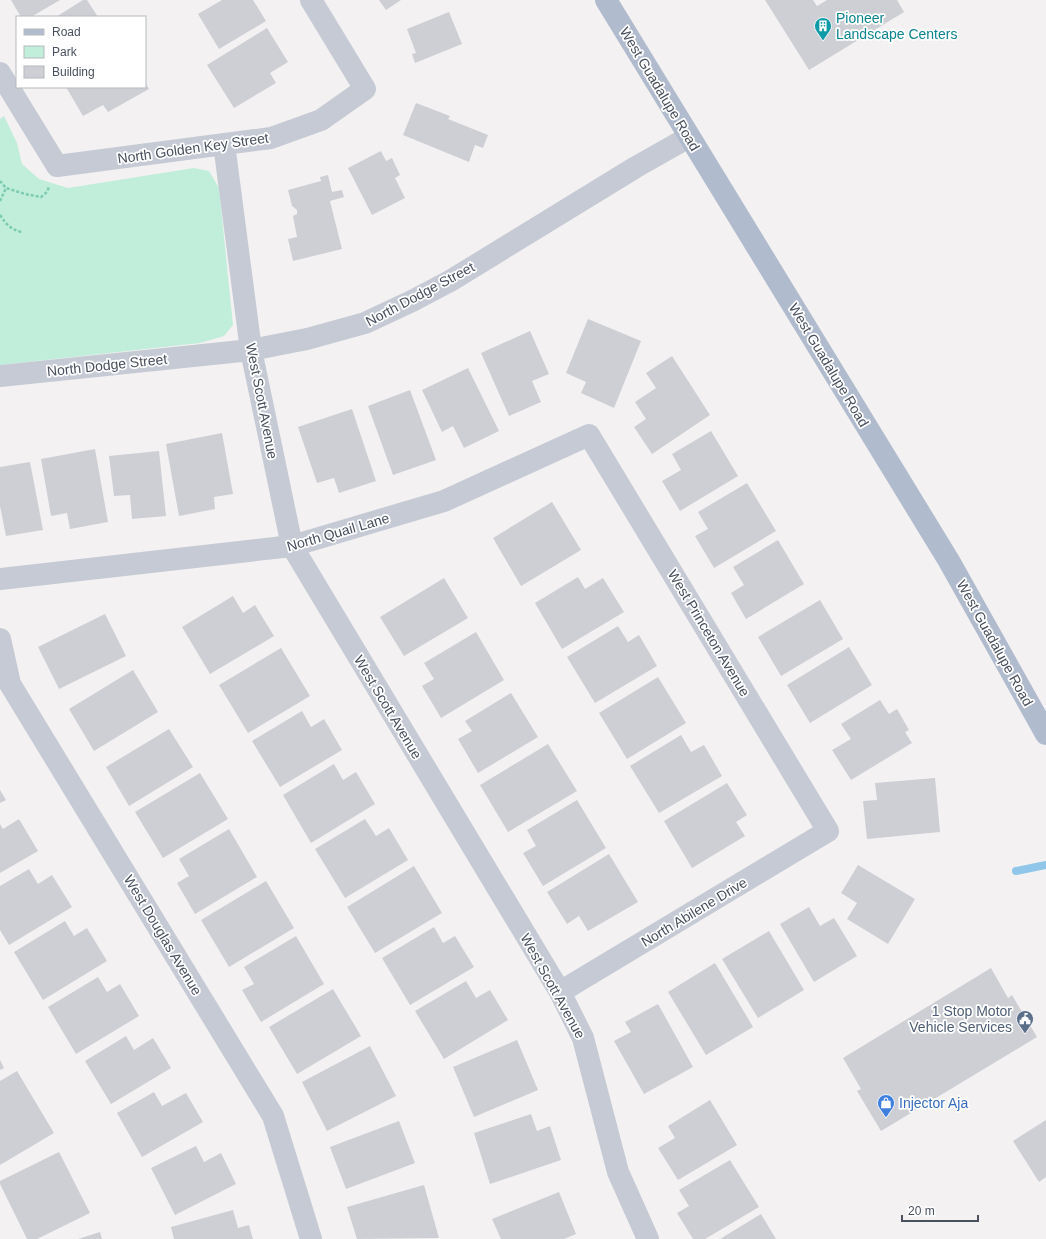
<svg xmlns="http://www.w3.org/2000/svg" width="1046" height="1239" font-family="Helvetica,sans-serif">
  <rect width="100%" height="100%" fill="#f3f1f1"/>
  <path fill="#c1eedb" d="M4 116 17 143 22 164 39 179 68 188 194 168 209 171 219 188 233 325 224 336 200 343 0 365V119Z"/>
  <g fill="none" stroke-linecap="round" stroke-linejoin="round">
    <path stroke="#90c6e9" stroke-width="8" d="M1016 871 1046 865"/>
  </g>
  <path fill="#cecfd5" d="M11 0H60L31 17H21Z
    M83 0H87L98 17H56Z
    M222 0H253L266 21 219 49 198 14Z
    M379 0H401L386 10Z
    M765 0H813L817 6 827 0H897L904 12 809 70Z
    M449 12 462 44 415 63 412 54 416 53 407 29Z
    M267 28 288 62 270 73 276 83 234 108 207 65Z
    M145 82 149 89 108 112 103 105 83 116 66 87H145Z
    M416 103 450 116 448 119 488 135 483 148 475 145 469 162 403 135Z
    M381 151 386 161 392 158 400 175 395 178 405 198 372 215 348 168Z
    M328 175 332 192 342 190 344 197 330 201 342 249 293 261 288 239 297 237 293 216 297 214V210L292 206 288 190 321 181 320 177Z
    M588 319 641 341 614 408 581 393 586 382 566 373Z
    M530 331 549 374 532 381 541 402 509 416 481 353Z
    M672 356 710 415 652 454 634 427 646 419 635 402 656 388 646 373Z
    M468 368 499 431 464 448 453 426 442 432 422 390Z
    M410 390 436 460 393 475 368 406Z
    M352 409 376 481 339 493 334 478 317 483 298 427Z
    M711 431 738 476 680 511 662 481 681 470 672 454Z
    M222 433 233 494 214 497 215 509 179 516 166 444Z
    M95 449 108 522 70 529 67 513 51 516 41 459Z
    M159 451 166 516 132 519 130 495 114 496 109 456Z
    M30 462 43 530 6 536 0 506V467Z
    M747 483 776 531 714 568 695 536 708 529 698 512Z
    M552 502 581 550 521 586 493 538Z
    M778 540 804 584 746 619 731 593 744 585 733 567Z
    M578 577 585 589 603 578 624 612 562 649 535 603Z
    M444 578 468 618 404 656 380 617Z
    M233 596 243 613 255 605 274 636 210 674 182 627Z
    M820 600 843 639 781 676 758 637Z
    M105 614 126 656 59 689 38 647Z
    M618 626 628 642 639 635 657 666 595 703 567 657Z
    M476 632 504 680 441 718 422 686 434 679 424 663Z
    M849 647 872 685 810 723 787 685Z
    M281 648 310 696 248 733 219 685Z
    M133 670 158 712 94 751 69 709Z
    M658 677 686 723 627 759 599 713Z
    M511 693 538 737 478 773 458 739 472 731 465 721Z
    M880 700 889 714 897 709 909 730 905 732 912 743 851 780 832 750 851 739 841 724Z
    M302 711 311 727 324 719 342 750 280 787 252 741Z
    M169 729 193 767 129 806 106 767Z
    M681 735 691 752 704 745 722 776 659 813 630 766Z
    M548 744 577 791 508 832 480 785Z
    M334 764 343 780 356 772 375 804 311 843 283 795Z
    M200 773 228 819 163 858 135 812Z
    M935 778 940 832 867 839 863 801 877 800 875 783Z
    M727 783 747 815 736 822 745 836 692 868 664 821Z
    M0 790 6 800 0 803Z
    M577 800 606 848 543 886 523 853 536 846 527 830Z
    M19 819 38 851 0 873V824L3 829Z
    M365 819 376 836 389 828 408 860 345 898 315 849Z
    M229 829 257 877 195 914 177 883 189 876 179 859Z
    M609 854 638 902 588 931 579 916 567 924 547 892Z
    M858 865 915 899 888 944 847 919 857 903 841 893Z
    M414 866 442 913 375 953 347 907Z
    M29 869 38 884 52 875 72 907 9 945 0 930V886Z
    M266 881 294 928 229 967 201 920Z
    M809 907 820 926 834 918 857 956 814 982 780 924Z
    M65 921 74 936 87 928 107 961 43 1000 14 952Z
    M434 927 443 943 455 936 474 967 410 1005 382 958Z
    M769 931 804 990 758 1018 722 959Z
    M296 936 324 984 261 1022 242 990 254 984 244 967Z
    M715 963 753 1027 706 1055 668 992Z
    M991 968 1008 998 1012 995 1037 1037 881 1131 857 1091 861 1089 843 1058Z
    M98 977 107 992 120 984 139 1016 76 1054 48 1007Z
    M466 981 476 998 490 990 508 1020 444 1059 415 1011Z
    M333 989 361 1036 297 1074 269 1027Z
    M658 1004 693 1067 644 1094 614 1041 631 1032 625 1022Z
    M126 1036 134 1050 153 1038 171 1068 111 1104 85 1061Z
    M517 1040 538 1090 474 1117 453 1067Z
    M370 1046 396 1096 327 1131 302 1082Z
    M0 1060 4 1068 0 1070Z
    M17 1071 54 1133 0 1165V1081Z
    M154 1092 162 1106 186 1093 203 1122 142 1157 117 1113Z
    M710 1100 737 1145 678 1180 658 1148 675 1138 668 1126Z
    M531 1114 537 1131 550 1126 561 1160 490 1184 474 1133Z
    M1046 1120V1177L1039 1182 1013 1141Z
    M399 1121 415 1163 346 1189 330 1147Z
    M196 1146 204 1162 221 1153 236 1184 175 1215 151 1168Z
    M59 1152 90 1213 37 1239H27L0 1184V1181Z
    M730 1160 759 1207 705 1239H693L677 1213 689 1206 679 1190Z
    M424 1185 439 1238 357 1239 347 1207Z
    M559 1192 576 1234 564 1239H501L492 1219Z
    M233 1210 238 1228 249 1225 253 1239H174L171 1227Z
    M761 1214 776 1239H720Z
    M100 1232 102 1239H78Z"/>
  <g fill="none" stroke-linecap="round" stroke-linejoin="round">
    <path stroke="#7acbb2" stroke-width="2.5" stroke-dasharray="3 2" stroke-linecap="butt" d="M0 181 6 188 25 194 41 197 47 192 49 187
      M0 201 6 188
      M0 215C6 224 11 230 22 232"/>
    <path stroke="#c5cad5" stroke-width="22" d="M0 73 57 166 271 138 321 120 365 89 311 0
      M224 144 251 350 292 546 560 992 583 1038 618 1172 648 1239
      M0 376 251 350 307 339 365 323 412 301 450 281 636 167 689 137
      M0 579 292 546 444 501 589 435 828 831 560 992
      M0 639 10 684 273 1116 311 1239"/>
    <path stroke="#b1bbce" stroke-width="22" d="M606 0 949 561 1046 734"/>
  </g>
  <defs>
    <symbol id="building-pin" viewBox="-11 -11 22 30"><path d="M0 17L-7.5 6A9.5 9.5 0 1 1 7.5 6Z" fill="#0f9aa8" stroke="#fff"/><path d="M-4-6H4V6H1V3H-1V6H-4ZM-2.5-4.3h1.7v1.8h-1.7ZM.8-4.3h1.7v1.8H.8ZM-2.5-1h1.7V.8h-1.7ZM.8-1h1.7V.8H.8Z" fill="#fff"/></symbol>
    <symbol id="civic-pin" viewBox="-11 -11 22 30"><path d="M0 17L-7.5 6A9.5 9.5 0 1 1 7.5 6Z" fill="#5c6f8a" stroke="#fff"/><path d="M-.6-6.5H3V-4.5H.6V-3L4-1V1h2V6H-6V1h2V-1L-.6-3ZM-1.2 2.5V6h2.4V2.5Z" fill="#fff"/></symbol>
    <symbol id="shop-pin" viewBox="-11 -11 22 30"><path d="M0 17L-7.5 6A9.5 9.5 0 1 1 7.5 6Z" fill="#3f7fe0" stroke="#fff"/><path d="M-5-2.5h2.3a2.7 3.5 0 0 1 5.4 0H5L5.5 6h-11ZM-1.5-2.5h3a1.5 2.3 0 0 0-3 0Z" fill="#fff"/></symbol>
  </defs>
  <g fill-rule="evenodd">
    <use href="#building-pin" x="813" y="16" width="20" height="27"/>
    <use href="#civic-pin" x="1015" y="1009" width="20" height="27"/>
    <use href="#shop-pin" x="876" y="1093" width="20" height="27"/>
  </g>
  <g text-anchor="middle" stroke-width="3.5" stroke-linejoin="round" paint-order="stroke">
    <g font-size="14" fill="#0d838f" stroke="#fff" text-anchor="start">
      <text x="836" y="23">Pioneer<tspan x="836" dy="16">Landscape Centers</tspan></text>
    </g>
    <g font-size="14" fill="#49505d" stroke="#fff">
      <text transform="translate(660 89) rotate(59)" y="5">West Guadalupe Road</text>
      <text transform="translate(193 148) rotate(-8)" y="5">North Golden Key Street</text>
      <text transform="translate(420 294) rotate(-28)" y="5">North Dodge Street</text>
      <text transform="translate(107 365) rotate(-6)" y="5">North Dodge Street</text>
      <text transform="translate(829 365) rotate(59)" y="5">West Guadalupe Road</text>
      <text transform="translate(262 401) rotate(79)" y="5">West Scott Avenue</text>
      <text transform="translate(338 532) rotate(-16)" y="5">North Quail Lane</text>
      <text transform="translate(709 633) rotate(59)" y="5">West Princeton Avenue</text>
      <text transform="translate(995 643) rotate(61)" y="5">West Guadalupe Road</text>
      <text transform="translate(388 707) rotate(59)" y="5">West Scott Avenue</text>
      <text transform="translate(694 912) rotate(-31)" y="5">North Abilene Drive</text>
      <text transform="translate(163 935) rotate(59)" y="5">West Douglas Avenue</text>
      <text transform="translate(553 986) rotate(61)" y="5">West Scott Avenue</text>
    </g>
    <g font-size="14" fill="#4e5e75" stroke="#fff" text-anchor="end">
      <text x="1012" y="1016">1 Stop Motor<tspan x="1012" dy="16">Vehicle Services</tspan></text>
    </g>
    <g font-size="14" fill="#366cbe" stroke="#fff" text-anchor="start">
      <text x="899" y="1108">Injector Aja</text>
    </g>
  </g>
  <rect x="16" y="16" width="130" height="72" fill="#ffffff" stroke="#b6b9be"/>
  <rect x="24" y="29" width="20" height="6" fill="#b1bbce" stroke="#b6b9be"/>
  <text x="52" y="36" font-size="12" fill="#49505d">Road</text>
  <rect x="24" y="46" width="20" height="12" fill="#c1eedb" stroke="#b6b9be"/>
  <text x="52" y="56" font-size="12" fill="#49505d">Park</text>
  <rect x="24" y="66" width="20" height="12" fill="#cecfd5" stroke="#b6b9be"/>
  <text x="52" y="76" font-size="12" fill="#49505d">Building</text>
  <path d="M902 1215v6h76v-6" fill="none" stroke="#49505d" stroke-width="2"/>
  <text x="908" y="1215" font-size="12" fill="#49505d" stroke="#ffffff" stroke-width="3" paint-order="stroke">20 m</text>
</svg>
